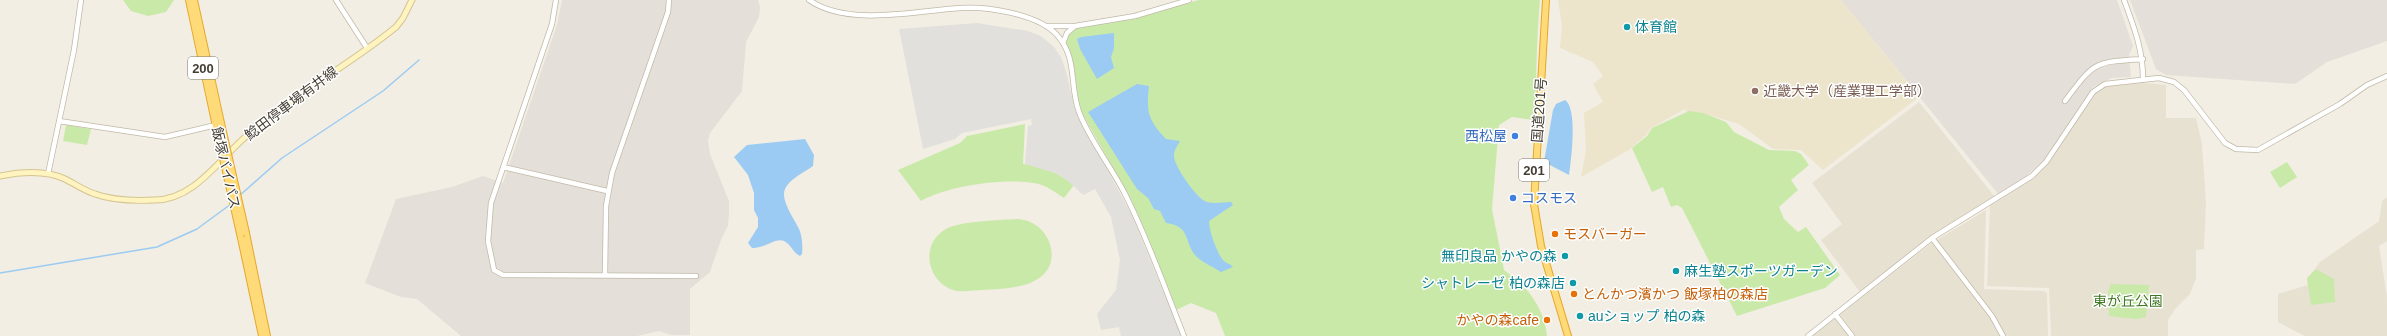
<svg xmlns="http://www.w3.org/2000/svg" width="2387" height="336" font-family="Arial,'Noto Sans JP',sans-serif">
  <rect width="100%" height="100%" fill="#f2eee3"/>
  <path fill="#e7e1d1" d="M2144 80V83L2166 85V118H2196L2202 144 2206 203 2204 249 2196 250V278L2190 294 2175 309 2168 320V336H2051L2049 288 1987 286 1990 205 2036 173 2100 87Z
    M1919 102 1995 197 1929 239 1860 292 1821 240 1842 224 1812 183Z
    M2387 197V241L2379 246 2387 297V336H2305L2278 322V294L2308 285 2307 279 2320 262 2379 221 2382 201Z
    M1986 210 1984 289 2044 291 2047 293 2048 336H1813L1929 245Z"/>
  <path fill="#e4dfd8" d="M562 0H758L760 7 759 17 746 42 742 91 710 133 708 141 710 154 729 201V214L728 226 722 237 710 272 690 289V335H671L659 331 637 336H461L417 299 401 297 365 283 396 199 452 187 483 176 503 183 557 25Z
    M1841 0H2117L2133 46 2129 55 2131 77 2112 78 2093 87 2045 159 2021 181 1999 195Z
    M2130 0H2387V41L2327 62 2295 84 2166 75 2156 69Z"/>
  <path fill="#ece5cc" d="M1558 0H1841L1919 97 1823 170 1801 150 1773 149 1739 124 1709 115 1693 123 1685 109 1651 128 1645 136 1629 150 1581 177 1586 150 1584 113 1603 102 1593 84 1603 76 1593 62 1560 48 1562 26Z"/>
  <path fill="#c9e9a9" d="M123 0H174L166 12 148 16 131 11Z
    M1199 0H1540C1536 40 1537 79 1534 120L1512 117 1499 125 1492 209 1504 270C1527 286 1544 307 1547 336H1225L1216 313 1191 303 1176 310 1127 193 1082 113C1074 90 1078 66 1066 44L1069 33 1076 28 1134 18Z
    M1689 111 1703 113 1726 122 1734 132 1769 150 1795 151 1801 154 1809 165 1791 180 1798 190 1779 207 1784 219 1798 232 1806 227 1840 275 1825 288 1737 316 1682 208 1677 205 1671 207 1663 187 1652 192 1632 148 1647 136 1652 128Z
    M1025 124 1023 164C1042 166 1059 173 1074 185L1064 198C1055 192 1046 185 1034 183 1005 178 946 186 921 201L898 170 960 143 967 136Z
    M66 125 91 129 87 145 63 141Z
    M2287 162 2297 177 2280 188 2270 172Z
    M1018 219C1051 221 1066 266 1034 281 1018 290 987 289 968 291 932 296 914 247 946 229 960 221 1001 220 1018 219Z
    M2316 269 2334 279 2335 302 2311 305 2307 278Z
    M2111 284 2149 285 2146 317 2136 319 2109 316 2108 292Z"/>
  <path fill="#e2e0dc" d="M977 23 1028 31 1041 36 1054 47 1061 57 1067 75 1075 110 1133 217 1181 336H1121L1119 327 1101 330 1097 314 1116 290 1120 260 1111 217 1095 189 1083 195 1067 180 1055 173 1025 164 1028 126 1032 125 1031 119 962 133 955 139 923 149 899 29Z"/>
  <path fill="#9bcbf3" d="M1114 33V48L1111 57 1114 68 1097 79 1080 49 1077 39 1081 37Z
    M1137 84 1149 86C1146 112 1148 120 1166 139L1180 141C1178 145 1174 150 1174 155 1173 165 1197 199 1207 202 1214 204 1223 202 1231 202L1233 205 1209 221C1209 231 1217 253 1223 260 1226 264 1230 263 1233 267L1221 272C1215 268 1202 262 1197 257 1183 243 1192 226 1166 223L1160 211 1154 209 1148 198 1137 189 1088 112Z
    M1565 100C1578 108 1571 161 1569 175L1544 162 1553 110 1556 104Z
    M805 139 814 155 813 166C805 172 789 179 785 189 780 200 795 220 799 229 802 235 803 247 802 254L800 256C793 253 791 244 784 241 776 237 763 249 752 248L748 243 758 227V218L754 210V193L748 175 734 157 747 145Z"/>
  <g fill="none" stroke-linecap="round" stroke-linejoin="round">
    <path stroke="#9bcbf3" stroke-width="1.5" d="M239 196 282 158 383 91 419 60
      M0 273 157 247 197 229 231 204"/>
    <defs>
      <path id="tertiary" d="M336 0 367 48
        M556 0 552 24 491 203 488 241 494 270 503 275 696 276
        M809 0C848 27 915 11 960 8 987 6 1038 14 1057 35 1078 58 1069 85 1079 112 1088 137 1112 168 1125 194 1148 239 1165 289 1184 336
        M2124 0C2134 27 2143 50 2143 79
        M1047 26H1073
        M1063 43 1067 33 1075 26 1135 16 1189 0
        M2065 101C2095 61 2094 62 2143 59
        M59 121 165 137 216 125
        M503 167 607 191
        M48 174 74 50 81 0
        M1932 238 1992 316 2003 336
        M605 275 606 206 612 173 668 12 669 0
        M1835 314 1852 336
        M1808 336 1932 238 2032 176 2046 162 2093 92 2105 84 2159 78 2174 82 2184 90 2225 143 2236 149 2258 150 2340 104 2367 85 2387 76"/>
      <path id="secondary" d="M0 176C20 172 46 170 65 179 75 184 85 191 95 194 114 201 135 201 155 200 192 200 217 163 242 140 289 96 346 68 396 27L403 18 412 0"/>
      <path id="trunk" d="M189 0 218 136
        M194 0 223 132
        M1546 0 1534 204 1541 246 1568 336
        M246 233 267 336
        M241 238 262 336"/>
    </defs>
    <use href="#tertiary" stroke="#c1b9a8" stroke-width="6"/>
    <use href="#secondary" stroke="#d4c590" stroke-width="7"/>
    <use href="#trunk" stroke="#e4a82b" stroke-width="8"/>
    <use href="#tertiary" stroke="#fff" stroke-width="4.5"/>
    <use href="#secondary" stroke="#fff3c0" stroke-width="5"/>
    <use href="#trunk" stroke="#ffda78" stroke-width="6"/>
    <defs>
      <path id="trunk-bridge" d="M223 132 246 233
        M218 136 241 238"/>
    </defs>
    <use href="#trunk-bridge" stroke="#e4a82b" stroke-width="8" stroke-linecap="butt"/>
    <use href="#trunk-bridge" stroke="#ffda78" stroke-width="6"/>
  </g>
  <g fill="#0f9aa8" stroke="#fff" stroke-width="1.5">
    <circle cx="1627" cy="27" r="4"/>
    <circle cx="1565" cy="256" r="4"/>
    <circle cx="1676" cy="271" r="4"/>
    <circle cx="1573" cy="283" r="4"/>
    <circle cx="1580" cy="316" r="4"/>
  </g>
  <circle fill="#8d6e63" stroke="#fff" stroke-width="1.5" cx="1755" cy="91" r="4"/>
  <g fill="#3f7fe0" stroke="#fff" stroke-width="1.5">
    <circle cx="1515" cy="136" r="4"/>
    <circle cx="1513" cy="198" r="4"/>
  </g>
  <g fill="#e8710a" stroke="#fff" stroke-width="1.5">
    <circle cx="1555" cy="234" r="4"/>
    <circle cx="1574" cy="294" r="4"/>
    <circle cx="1547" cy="320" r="4"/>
  </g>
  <g text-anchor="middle" stroke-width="3" stroke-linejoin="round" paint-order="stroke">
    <g fill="#fff" stroke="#7c7870" stroke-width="1">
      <rect x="188" y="57" width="30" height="22" rx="3"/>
      <rect x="1519" y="159" width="30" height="22" rx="3"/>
    </g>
    <g font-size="13" font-weight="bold" fill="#443e33">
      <text x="203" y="73">200</text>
      <text x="1534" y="175">201</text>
    </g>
    <g font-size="14" fill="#0d838f" stroke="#fff" text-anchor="start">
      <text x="1635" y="32">体育館</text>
      <text x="1557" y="261" text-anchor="end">無印良品 かやの森</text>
      <text x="1684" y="276">麻生塾スポーツガーデン</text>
      <text x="1565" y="288" text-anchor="end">シャトレーゼ 柏の森店</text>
      <text x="1588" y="321">auショップ 柏の森</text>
    </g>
    <g font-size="14" fill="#785e54" stroke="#fff" text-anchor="start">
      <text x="1763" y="96">近畿大学（産業理工学部）</text>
    </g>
    <g font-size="14" fill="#443e33" stroke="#fff">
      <text transform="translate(291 103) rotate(-37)" y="5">鯰田停車場有井線</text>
      <text transform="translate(1539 110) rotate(-86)" y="5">国道201号</text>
      <text transform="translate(226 168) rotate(77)" y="5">飯塚バイパス</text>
    </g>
    <g font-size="14" fill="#366cbe" stroke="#fff" text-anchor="end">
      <text x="1507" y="141">西松屋</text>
      <text x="1521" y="203" text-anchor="start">コスモス</text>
    </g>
    <g font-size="14" fill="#c56008" stroke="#fff" text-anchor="start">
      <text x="1563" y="239">モスバーガー</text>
      <text x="1582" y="299">とんかつ濱かつ 飯塚柏の森店</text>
      <text x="1539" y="325" text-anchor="end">かやの森cafe</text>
    </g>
    <g font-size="14" fill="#407824" stroke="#fff">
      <text x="2128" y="306">東が丘公園</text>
    </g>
  </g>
</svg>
